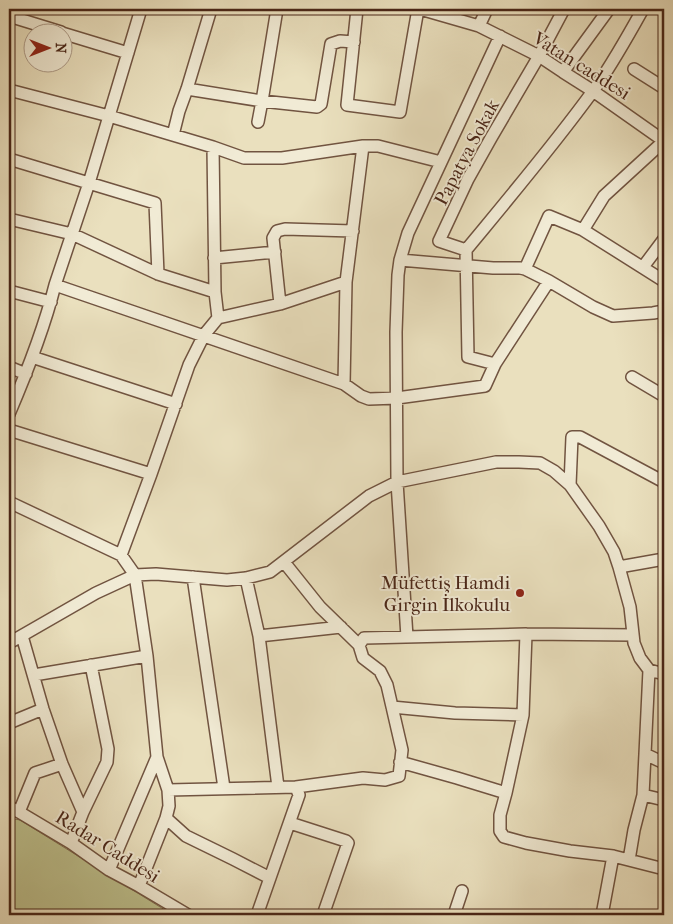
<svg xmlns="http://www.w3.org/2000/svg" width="673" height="924" font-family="'IM FELL French Canon',serif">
  <rect width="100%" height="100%" fill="#eae0be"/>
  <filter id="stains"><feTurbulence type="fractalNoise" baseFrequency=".004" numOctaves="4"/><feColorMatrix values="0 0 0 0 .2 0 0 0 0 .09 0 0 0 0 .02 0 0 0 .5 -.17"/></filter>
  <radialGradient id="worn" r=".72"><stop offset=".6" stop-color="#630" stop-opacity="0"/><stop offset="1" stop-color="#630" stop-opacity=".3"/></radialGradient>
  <path fill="#bdc08d" stroke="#837252" d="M9 818 20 820 173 915H9Z"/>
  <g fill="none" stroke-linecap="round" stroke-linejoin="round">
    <defs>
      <path id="minor" d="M357 9 347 105 400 112 418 9
        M420 9 479 26 539 56 563 72 593 91 664 141 604 196 583 230
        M9 16 61 32
        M479 26 487 9
        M62 33 128 53
        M634 69 664 88
        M563 72 609 9
        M187 89 262 101 317 107 321 104 331 44 340 41 354 42
        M9 90 109 116 213 147 244 158H282L363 146H378L441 162
        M258 122 262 101 277 9
        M173 135 179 111 187 89 211 9
        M9 159 155 203 158 274
        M9 219 72 234 158 274 215 292
        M466 250 439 241 468 179 491 138 539 56 564 9
        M214 258 275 252
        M400 260 493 268H520L525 269 549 281 593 307 613 316 653 313 664 311
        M643 267 664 239
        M525 269 549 216 583 230 664 281
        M55 285 344 384 361 396 369 399 397 398 485 386 495 364 549 281
        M9 291 51 302
        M280 304 273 238 277 231 285 229 353 231
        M218 318 280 304 346 282
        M32 357 176 404
        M495 364 468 357 466 250C509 198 553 146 593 91 612 65 627 37 643 9
        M9 367 26 374
        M632 377 664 396
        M344 384 346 282 363 146
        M9 414C27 372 44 329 55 285L89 183 141 9
        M9 430 151 474
        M570 485 572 437H580L664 482
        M9 502 121 555 135 575 147 656 157 757 109 870
        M121 555 151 474 189 365 204 335 218 318 215 292 213 147
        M284 562 320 607 359 645
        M619 567 664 559
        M193 577 224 788
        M246 578 259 636 278 787
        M526 634 523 715 506 793 500 815V831L504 837 526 843 570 851 613 856 664 869
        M22 636 43 709 62 764 83 812
        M259 636 341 627
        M407 637 397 482 396 332 398 275 400 260 408 233 500 36
        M9 643 96 593 135 575 156 574 227 580 246 578 270 572 369 496 397 482 496 462H519L540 463 554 471 570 485 599 526 614 552 619 567 630 607 634 643 640 658 649 670 664 674
        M34 675 147 656
        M392 707 455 713 523 715
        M9 723 43 709
        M645 754 664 763
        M400 762 457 778 506 793
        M296 787 363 778 385 780 399 776 402 750 387 685 380 671 363 658 359 645 364 638 526 634 633 635
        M168 790 296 787 299 795 257 915
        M643 795 664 800
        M9 807 19 812 71 843 109 870 139 886 188 915
        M19 812 35 773 62 764
        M166 818 186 836 233 859 270 878
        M290 823 346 841 348 843 323 915
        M71 843 83 812 107 762 108 749 91 665
        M629 860 634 830 643 795 645 754 649 670
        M139 886 166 818 169 806 168 790 157 757
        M454 915 462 891
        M602 915 613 856"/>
    </defs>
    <use href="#minor" stroke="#715441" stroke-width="14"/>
    <use href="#minor" stroke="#f1ebd5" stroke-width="11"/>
  </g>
  <circle fill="#8f2418" stroke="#f1ebd5" stroke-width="2" cx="520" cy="593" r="5"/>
  <g text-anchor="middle" stroke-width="4" stroke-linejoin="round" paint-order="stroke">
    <g font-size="19" fill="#492517" stroke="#f1ebd5">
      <text transform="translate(582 65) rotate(32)" y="7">Vatan caddesi</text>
      <text transform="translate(466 152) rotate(-62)" y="7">Papatya Sokak</text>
      <text transform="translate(108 846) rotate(32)" y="7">Radar Caddesi</text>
    </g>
    <g font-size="19" fill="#492517" stroke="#f1ebd5" text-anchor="end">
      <text x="510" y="589">Müfettiş Hamdi<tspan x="510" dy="22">Girgin İlkokulu</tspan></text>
    </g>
  </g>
  <rect width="673" height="924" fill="none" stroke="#eae0be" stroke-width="30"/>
  <rect x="10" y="10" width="653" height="904" fill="none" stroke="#492517" stroke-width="2.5"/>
  <rect x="15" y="15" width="643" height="894" fill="none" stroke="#492517"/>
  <g transform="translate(48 48) rotate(90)"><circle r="24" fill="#f1ebd5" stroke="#ae9c89"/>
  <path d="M0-4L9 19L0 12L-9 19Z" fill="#8f2418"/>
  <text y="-8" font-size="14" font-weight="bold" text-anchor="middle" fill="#492517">N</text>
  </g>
  <rect width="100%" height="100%" filter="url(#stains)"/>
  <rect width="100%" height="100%" fill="url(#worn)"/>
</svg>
